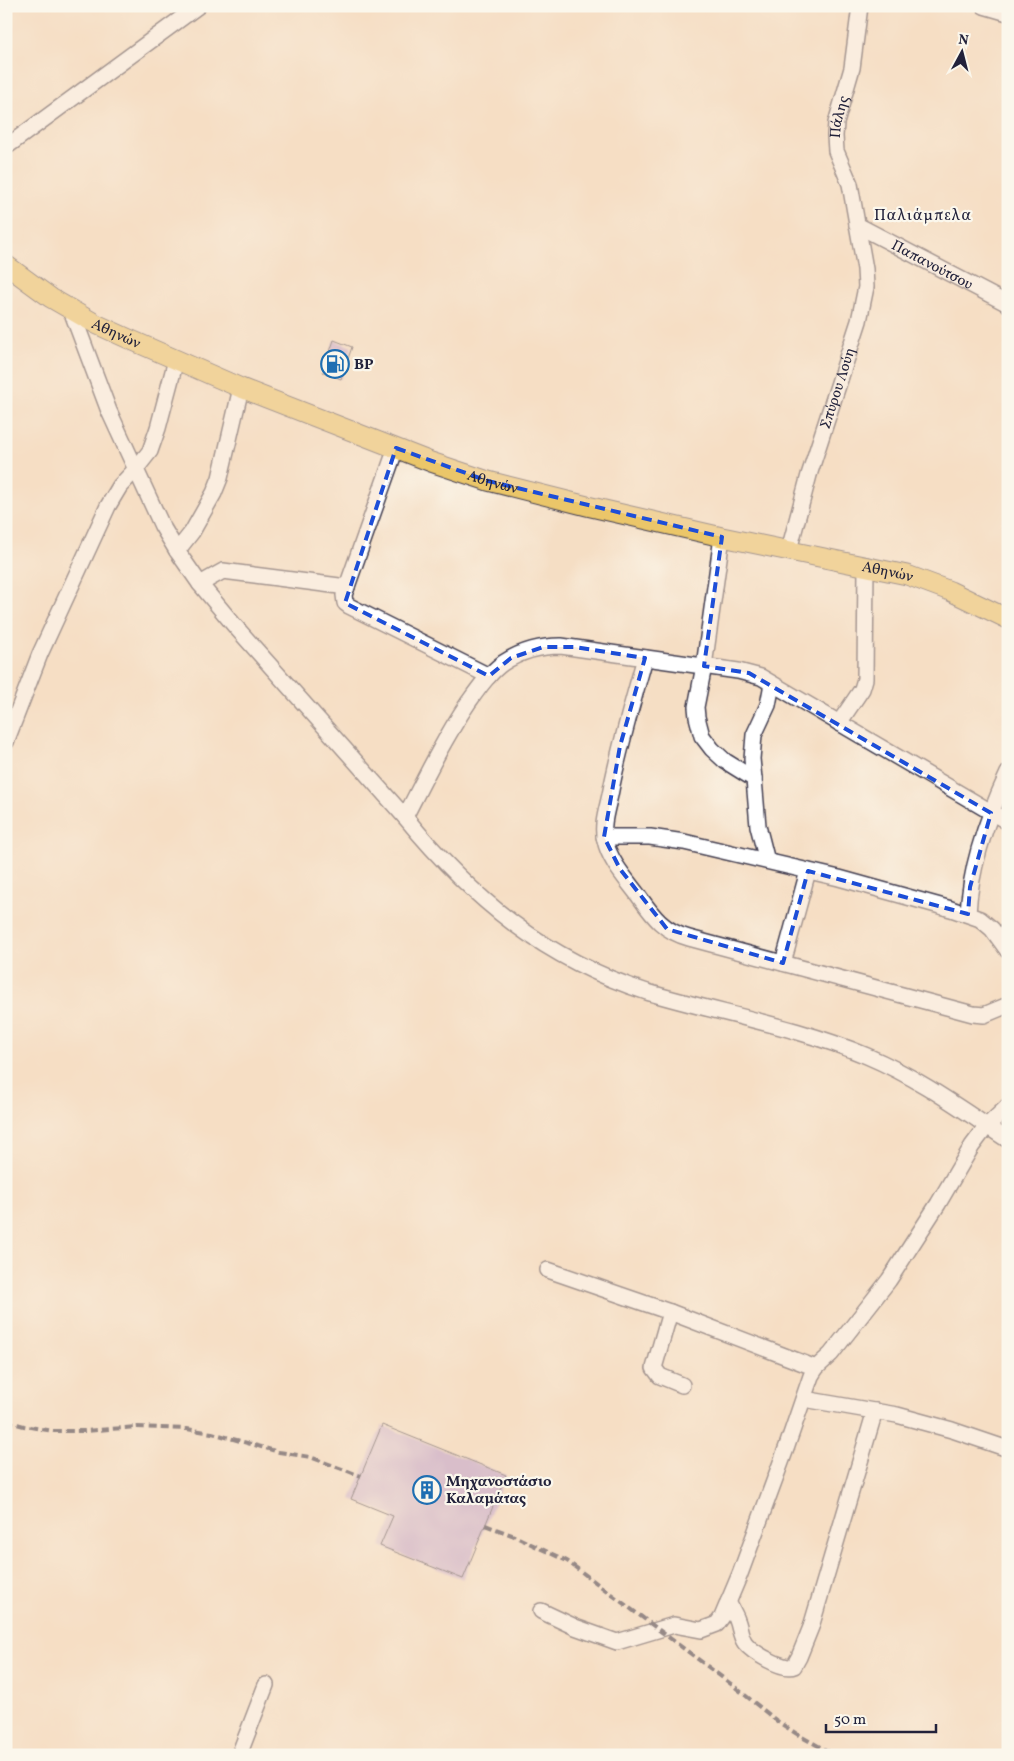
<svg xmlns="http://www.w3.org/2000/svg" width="1014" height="1761" font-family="Vollkorn,serif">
  <rect width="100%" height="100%" fill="#fbf7ec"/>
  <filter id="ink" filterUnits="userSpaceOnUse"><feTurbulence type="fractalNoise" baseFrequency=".02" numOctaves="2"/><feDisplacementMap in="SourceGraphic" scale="10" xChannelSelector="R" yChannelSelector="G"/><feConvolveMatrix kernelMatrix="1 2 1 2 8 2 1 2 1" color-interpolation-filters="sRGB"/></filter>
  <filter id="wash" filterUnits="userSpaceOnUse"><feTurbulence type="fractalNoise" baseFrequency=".0096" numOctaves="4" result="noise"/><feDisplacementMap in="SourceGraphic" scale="20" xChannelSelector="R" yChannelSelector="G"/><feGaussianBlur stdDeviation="1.12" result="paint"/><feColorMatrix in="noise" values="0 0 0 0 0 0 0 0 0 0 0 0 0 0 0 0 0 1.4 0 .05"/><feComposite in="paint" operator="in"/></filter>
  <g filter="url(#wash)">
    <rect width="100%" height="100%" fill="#f5dec4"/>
    <g id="blocks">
      <path fill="#b597d1" d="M334 340 352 347 341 379 323 372Z
        M382 1425 506 1475 463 1579 380 1546 393 1516 351 1499Z"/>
    </g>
  </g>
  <g filter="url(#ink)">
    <use href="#blocks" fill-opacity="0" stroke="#423e50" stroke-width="1"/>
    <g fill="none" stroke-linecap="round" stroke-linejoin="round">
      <defs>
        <g id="minor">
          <path d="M984 6 1008 13"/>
          <path d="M6 147 198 6"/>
          <path id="s1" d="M857 225 1008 304"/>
          <path d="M71 310 109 411 162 526 177 551 200 584 234 625 405 817C473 900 545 959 647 992 721 1014 796 1026 867 1056 919 1078 961 1109 1008 1140"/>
          <path d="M396 448 344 595 345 603 349 606 489 676"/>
          <path d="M722 537 704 666 696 707 697 717 702 736 712 749 725 761 754 779 758 826 767 861"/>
          <path id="s2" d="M789 550 809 475 859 321 866 287 865 269 850 184 836 151 835 136 836 123 852 68 860 6"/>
          <path d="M177 551 192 532 214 493 220 478 241 388"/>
          <path d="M200 584 223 571 347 587"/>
          <path d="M645 658C632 704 619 748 610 795 607 809 601 826 605 840 609 860 626 879 638 895 653 916 663 931 689 938L973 1014 984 1015 1008 1005"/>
          <path d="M839 723 862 689 865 679 866 565"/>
          <path d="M6 742 40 654 108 506 120 486 135 470 150 451 158 428 176 360"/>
          <path d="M754 779 752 759 754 735 768 705 772 684"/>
          <path d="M405 817C425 778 444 739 468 703 478 689 489 673 503 663 521 651 540 646 561 646L738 671 761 677 1008 822"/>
          <path d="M604 837H650L684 842 839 878 951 909 980 919 992 929 1008 951"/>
          <path d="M968 914C970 866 988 816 1008 773"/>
          <path d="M783 963 808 871"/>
          <path d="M548 1270 670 1312 816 1368"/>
          <path d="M670 1312 654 1368 660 1376 682 1385"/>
          <path d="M804 1399 897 1415 952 1430 1008 1449"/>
          <path d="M728 1602C731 1608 735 1614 737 1620 740 1627 740 1636 745 1643 752 1652 783 1671 794 1666L799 1657 811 1627 875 1411"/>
          <path d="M541 1611 575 1627 617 1642 674 1625 701 1630 717 1624 722 1617 740 1574 787 1446 811 1376 816 1368 831 1354 889 1280 938 1204 972 1146 987 1126 1008 1106"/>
          <path d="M239 1755 266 1685"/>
        </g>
        <g id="major">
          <path id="s3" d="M6 265 51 298 96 324 129 339 241 388 431 462 488 481 587 506 722 537 907 575 950 591 1008 619"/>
        </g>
      </defs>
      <use href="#minor" stroke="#423e50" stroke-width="18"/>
      <use href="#major" stroke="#423e50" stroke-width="21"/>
      <use href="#minor" stroke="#fff" stroke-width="15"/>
      <use href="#major" stroke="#ebc669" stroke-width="19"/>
      <path stroke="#22223b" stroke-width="4" stroke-dasharray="8 4" stroke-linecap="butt" d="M6 1421 24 1426 53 1431H84L137 1427 187 1429 212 1433 279 1452 310 1457 361 1476
        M485 1525 512 1535 567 1561 735 1687 777 1721 800 1736 835 1755"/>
    </g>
  </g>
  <path d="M0 0H1014V1761H0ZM396 448 488 481 722 537 704 666 749 673 991 813 970 887 968 914 808 871 783 963 667 929 620 869 604 837 620 746 645 658 574 647H543L511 658 489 676 345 603Z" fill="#f5dec4" fill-opacity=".55" fill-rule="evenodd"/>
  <path fill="none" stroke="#1d4ed8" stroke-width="4" stroke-dasharray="10 6" stroke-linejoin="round" d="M396 448 488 481 722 537 704 666 749 673 991 813 970 887 968 914 808 871 783 963 667 929 620 869 604 837 620 746 645 658 574 647H543L511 658 489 676 345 603Z"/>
  <defs>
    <symbol id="fuel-ring" viewBox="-11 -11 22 22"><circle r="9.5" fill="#fbf7ec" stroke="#1f6fb2" stroke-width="1.5"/><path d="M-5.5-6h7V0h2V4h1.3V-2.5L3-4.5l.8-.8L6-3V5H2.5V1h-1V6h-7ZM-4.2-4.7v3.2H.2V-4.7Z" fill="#1f6fb2"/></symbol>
    <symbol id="building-ring" viewBox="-11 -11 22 22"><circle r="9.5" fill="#fbf7ec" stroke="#1f6fb2" stroke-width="1.5"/><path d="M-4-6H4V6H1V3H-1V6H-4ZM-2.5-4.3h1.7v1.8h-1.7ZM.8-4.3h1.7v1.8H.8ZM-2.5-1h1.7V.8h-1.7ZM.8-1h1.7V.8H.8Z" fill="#1f6fb2"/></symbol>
  </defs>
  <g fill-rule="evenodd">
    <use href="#fuel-ring" x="319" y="348" width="32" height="32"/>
    <use href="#building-ring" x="411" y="1474" width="32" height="32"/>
  </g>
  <g text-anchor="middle" stroke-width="4.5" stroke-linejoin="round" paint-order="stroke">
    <g font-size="15" fill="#22223b" stroke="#fbf7ec">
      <text dy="5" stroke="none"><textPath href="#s2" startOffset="449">Πάλης</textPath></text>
      <text dy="5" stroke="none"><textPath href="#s1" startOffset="85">Παπανούτσου</textPath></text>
      <text dy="5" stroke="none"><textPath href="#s3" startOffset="130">Αθηνών</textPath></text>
      <text dy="5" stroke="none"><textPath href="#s2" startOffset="169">Σπύρου Λούη</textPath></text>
      <text dy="5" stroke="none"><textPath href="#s3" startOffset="535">Αθηνών</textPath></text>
      <text dy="5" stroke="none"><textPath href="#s3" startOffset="940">Αθηνών</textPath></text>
    </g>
    <g font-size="15" font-weight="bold" fill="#22223b" stroke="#fbf7ec" text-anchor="start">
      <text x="354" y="369">BP</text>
      <text x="446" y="1486">Μηχανοστάσιο<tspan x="446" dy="17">Καλαμάτας</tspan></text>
    </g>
    <g font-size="16" letter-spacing="1" fill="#22223b" stroke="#fbf7ec">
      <text x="923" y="220">Παλιάμπελα</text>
    </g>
  </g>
  <rect width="1014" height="1761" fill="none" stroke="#fbf7ec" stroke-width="25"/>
  <g transform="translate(962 52) rotate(7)" stroke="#fbf7ec" stroke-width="4" paint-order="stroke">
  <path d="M0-4L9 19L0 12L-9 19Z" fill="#22223b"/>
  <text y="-8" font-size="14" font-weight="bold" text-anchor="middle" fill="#22223b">N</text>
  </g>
  <path d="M826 1724v8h110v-8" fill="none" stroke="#22223b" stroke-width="2.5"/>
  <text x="834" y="1724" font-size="15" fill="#22223b" stroke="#fbf7ec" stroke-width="4" paint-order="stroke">50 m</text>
</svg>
